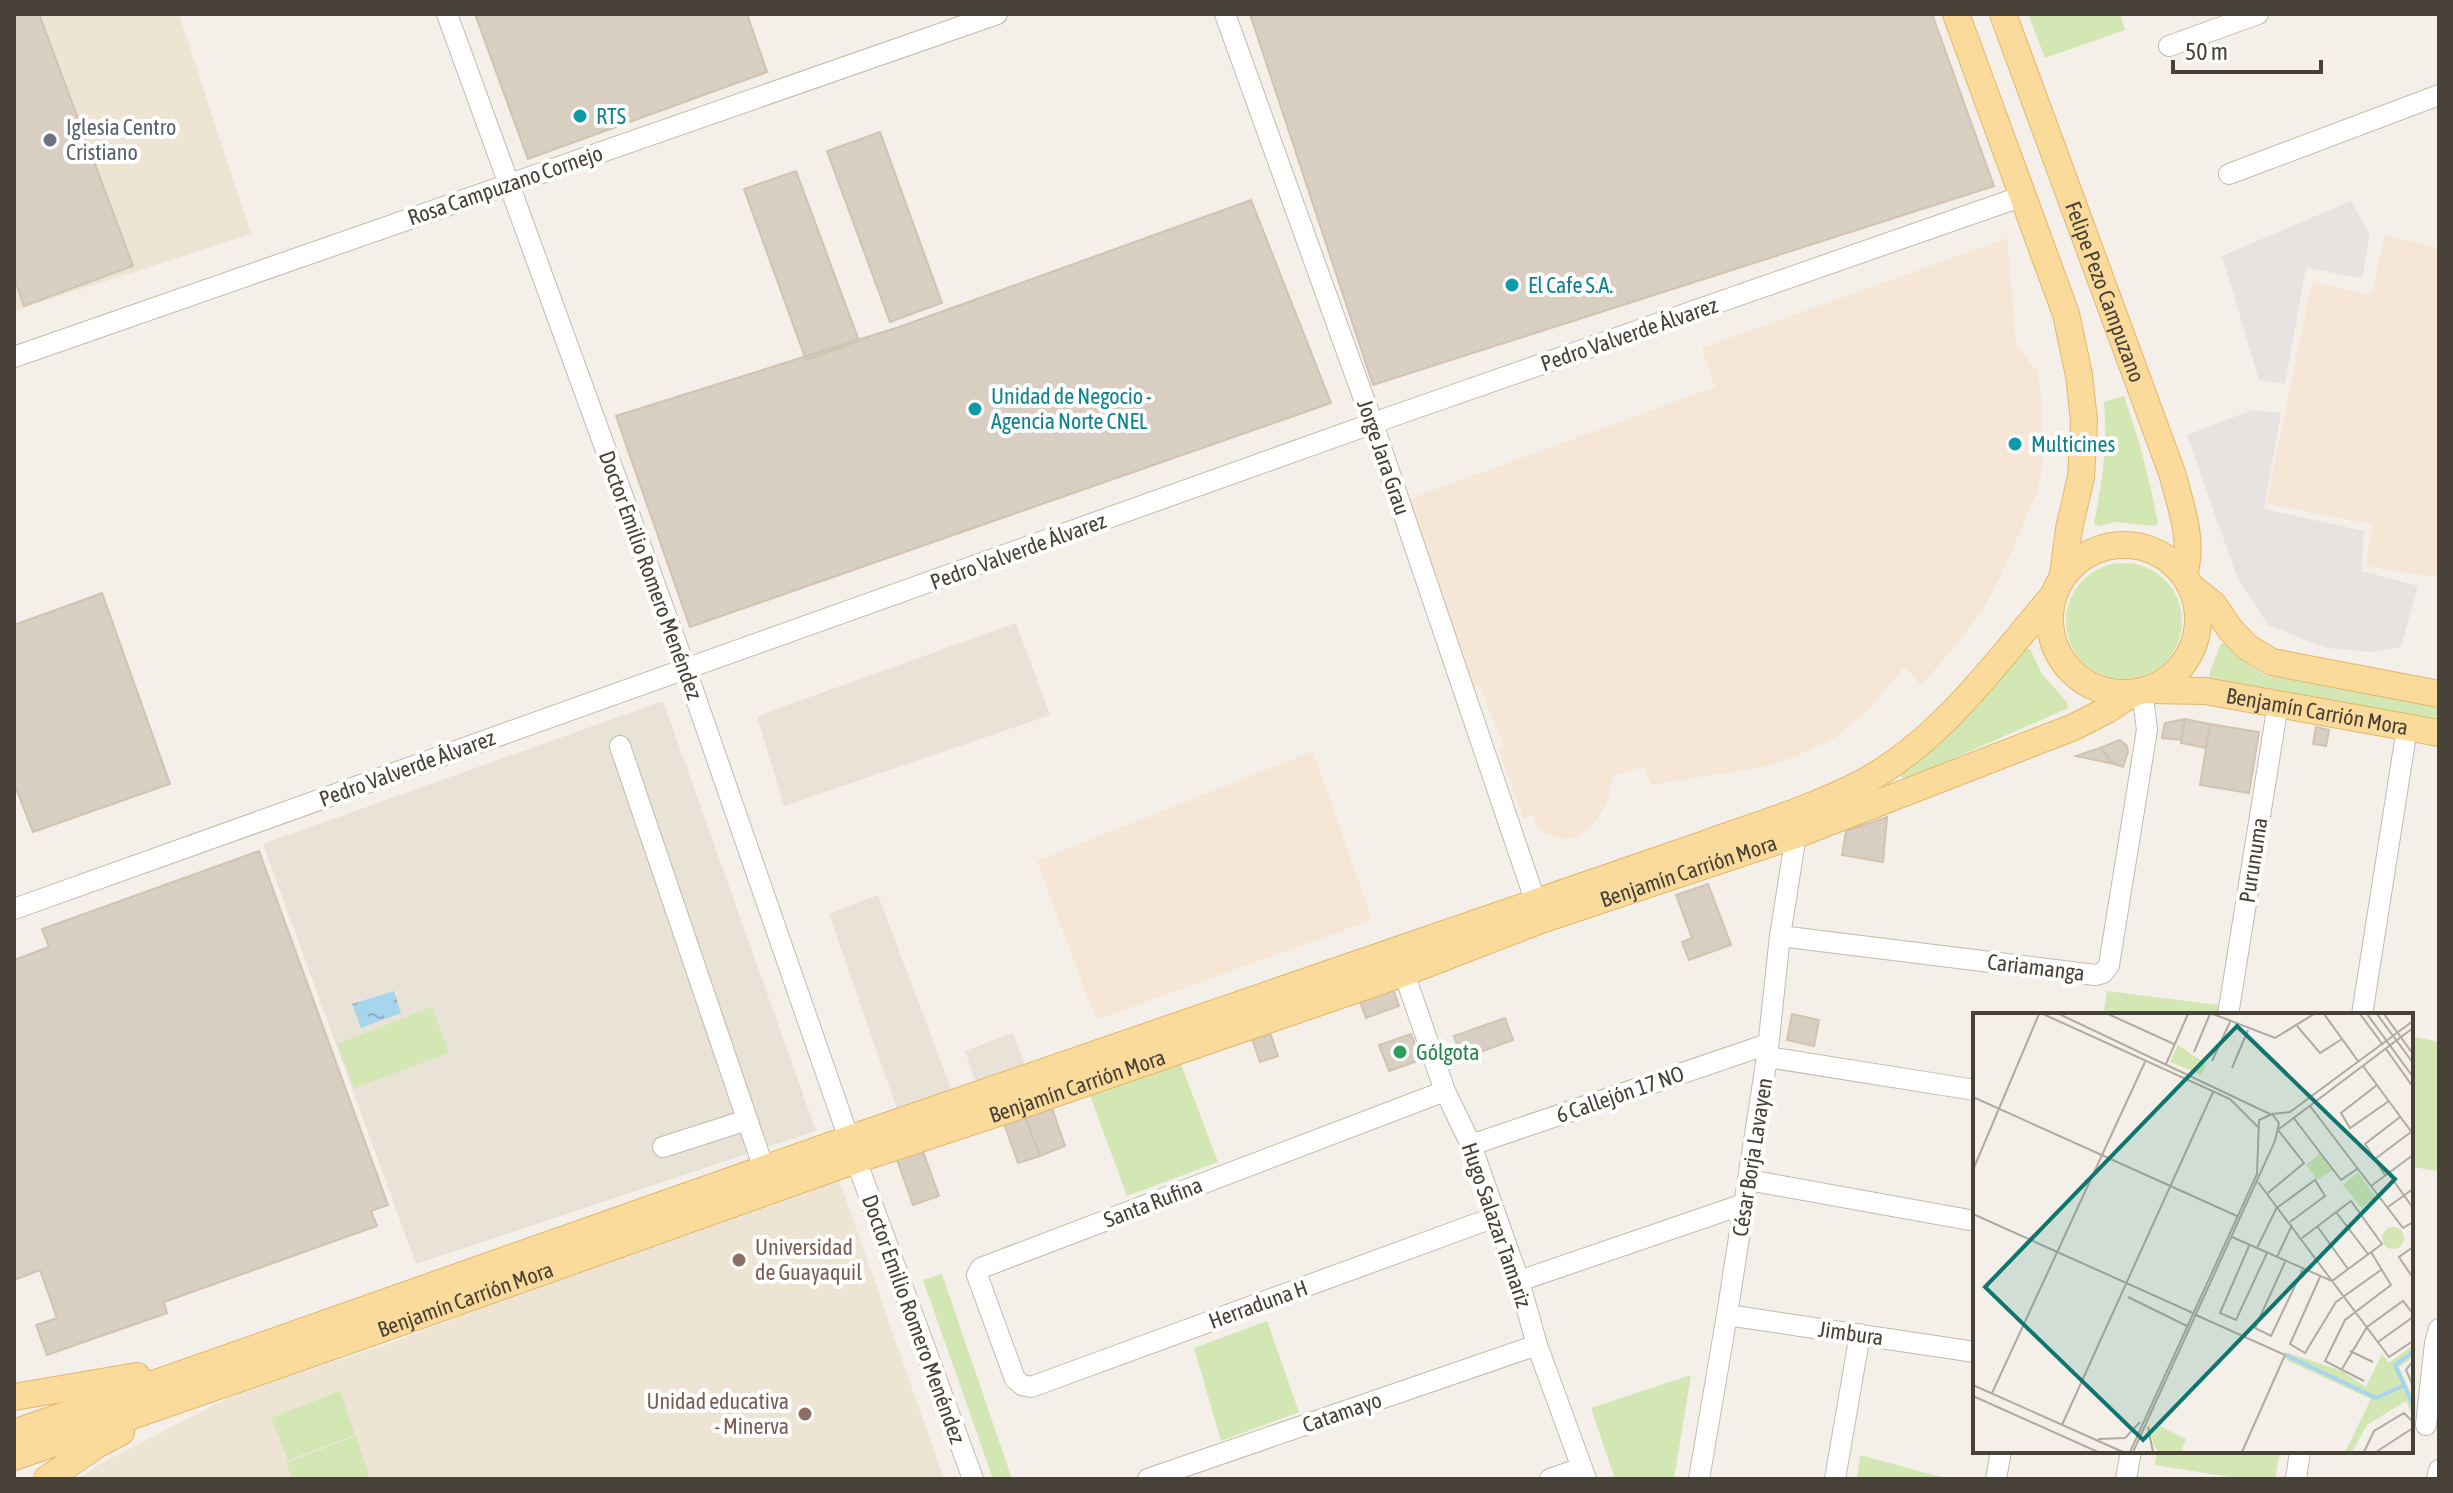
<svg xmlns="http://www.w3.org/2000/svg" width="2453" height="1493" font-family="'Asap Condensed',sans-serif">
  <defs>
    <pattern id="water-ripples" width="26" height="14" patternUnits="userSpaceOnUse" patternTransform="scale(2)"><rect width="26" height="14" fill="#a8d5ee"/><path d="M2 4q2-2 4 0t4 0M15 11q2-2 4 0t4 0" fill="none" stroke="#8baec2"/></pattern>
  </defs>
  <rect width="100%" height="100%" fill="#f4f0e9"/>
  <path fill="#e8e2d7" d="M1016 623 1050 715 784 806 757 716Z
    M663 701 816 1131 416 1264 263 844Z
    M878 895 953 1094 899 1115 829 914Z
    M1013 1033 1026 1069 977 1086 965 1051Z"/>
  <path fill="#f5e6d5" d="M2385 235 2439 248V578L2366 566 2372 524 2266 504 2312 282 2371 295Z
    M2007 238 2016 344 2037 371 2042 401 2043 464 2038 490 2001 576 1981 612 1955 647 1921 685 1904 667 1870 708 1836 737 1794 757 1768 766 1651 785 1643 767 1612 776 1610 794 1601 813 1588 830 1574 838 1564 839 1545 833 1537 826 1533 814 1523 818 1499 750 1504 747 1480 687 1471 689 1409 499 1715 387 1702 348Z
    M1313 751 1372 920 1096 1020 1037 861Z"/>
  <path fill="#ede4d4" d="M14 14H179L251 234 14 311Z
    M837 1174 943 1476 935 1479H79L96 1466 235 1394 382 1346Z"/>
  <path fill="#d2e7b3" d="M2028 14H2120L2125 30 2045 58Z
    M2124 396C2139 439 2150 480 2158 524L2155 526 2115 522 2099 526 2094 524C2102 481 2108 445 2104 402Z
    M2066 621a58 58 0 1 1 116 0a58 58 0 1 1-116 0Z
    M2221 643H2226L2242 660 2264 675 2439 706V719L2209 679V674Z
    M2023 649H2030L2042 674 2067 702 2068 708 1905 780 1900 776 1966 715Z
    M2107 991 2226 1006 2224 1015H2103Z
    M432 1007 449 1053 354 1088 337 1044Z
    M2411 1036 2439 1042V1171L2411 1167Z
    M1179 1059 1218 1162 1127 1196 1087 1087Z
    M942 1274 1012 1479H993L923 1280Z
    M1267 1321 1299 1412 1221 1441 1194 1348Z
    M1691 1375 1674 1479H1615L1591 1408Z
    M340 1391 355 1435 288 1460 271 1418Z
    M356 1436 370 1479H293L286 1463Z
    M2157 1451H2280L2275 1479H2243L2155 1465Z
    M1860 1455 1948 1479H1857Z"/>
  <path fill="#e6e3e1" d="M2351 201 2370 235 2362 278 2306 268 2285 384 2259 380 2222 256Z
    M2252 410 2281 413 2264 509 2364 531 2361 571 2418 586 2401 647 2371 652 2326 648 2268 625 2237 577 2187 435Z"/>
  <path fill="url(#water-ripples)" d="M394 991 401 1013 361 1028 352 1004Z"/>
  <path fill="#d8cec2" stroke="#d0c3b2" stroke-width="2" d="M14 14H39L133 266 24 306 14 277Z
    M475 14H747L767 72 528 159Z
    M1250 14H1932L1994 186 1373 385Z
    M880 132 942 303 890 322 827 151Z
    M796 171 859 341 806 360 744 189Z
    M1251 200 1331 403 690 627 616 416 899 327Z
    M102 593 170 784 33 832 14 783V625Z
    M2185 719 2181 740 2162 738 2165 723Z
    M2185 719 2210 724 2206 748 2181 743Z
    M2210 724 2259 732 2249 793 2200 785Z
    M2316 727 2329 730 2326 746 2313 744Z
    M2120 740 2127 746 2128 752 2123 767 2114 764 2100 748Z
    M2100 748 2114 764 2076 756Z
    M1887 817 1883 862 1842 855 1846 831Z
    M259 851 388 1205 371 1211 377 1226 164 1302 167 1313 47 1355 36 1325 57 1318 40 1270 14 1280V960L49 947 42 929Z
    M1708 884 1731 945 1689 960 1682 942 1692 938 1676 895Z
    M1391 984 1399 1006 1366 1018 1358 996Z
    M1792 1014 1819 1020 1814 1046 1787 1040Z
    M1505 1018 1513 1040 1462 1059 1454 1036Z
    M1268 1027 1278 1056 1260 1062 1250 1033Z
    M1411 1034 1421 1060 1389 1071 1379 1045Z
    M1051 1105 1065 1146 1040 1156 1024 1114Z
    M1024 1114 1040 1156 1018 1163 1003 1121Z
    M922 1149 939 1196 913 1205 896 1157Z"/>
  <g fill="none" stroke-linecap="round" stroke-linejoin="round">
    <defs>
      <path id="minor" d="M447 14 686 670 849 1139
        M1225 14 1373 424 1536 903
        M2169 46 2258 14
        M2229 174 2439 95
        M14 357 997 14
        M620 746 764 1169
        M14 909 1396 415 2023 196
        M1780 936 2095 975 2103 973 2109 965 2147 730 2144 706 2140 692
        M1404 973 1445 1091 1471 1145 1519 1281 1537 1345 1586 1479
        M2228 1015 2278 704
        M2362 1015 2407 728
        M1767 1057 1975 1090
        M1445 1091 981 1268 977 1275 1015 1379 1022 1385 1031 1387 1495 1217
        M1471 1145 1768 1044
        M663 1147 747 1120
        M856 1160 973 1479
        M1748 1180 1975 1221
        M1519 1281 1744 1204
        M1727 1315 1975 1352
        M2426 1425 2435 1343 2439 1329
        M1148 1479 1537 1345
        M1550 1479 1582 1468
        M1699 1479 1727 1315 1767 1057 1780 936 1796 835
        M1835 1479 1860 1334
        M1996 1479 2001 1451
        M2126 1479 2131 1451
        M2296 1479 2300 1451
        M2437 1479 2439 1470"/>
      <g id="major">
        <path d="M1956 14 2066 314 2079 375 2084 421 2081 477 2069 529 2063 575"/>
        <path id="s1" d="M2003 14 2172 473C2181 507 2194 540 2184 575"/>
        <circle cx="2124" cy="619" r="74"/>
        <path d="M2191 587 2213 604 2230 629 2247 647 2272 662 2439 694"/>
        <path id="s2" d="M2149 690 2205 691 2439 733"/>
        <path d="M14 1397 137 1376"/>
        <path d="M14 1433 849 1139 1705 844C1754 826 1814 808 1860 784 1940 742 1995 664 2052 597"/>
        <path id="s3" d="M14 1457 373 1332 856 1160 1019 1106 1404 973 1541 920 1796 835 2074 727 2107 710 2133 693"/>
        <path d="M47 1479 98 1444 121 1432"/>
      </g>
    </defs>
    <use href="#minor" stroke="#c2baaf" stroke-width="22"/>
    <use href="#major" stroke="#e0b76b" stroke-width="28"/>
    <use href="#minor" stroke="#fff" stroke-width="20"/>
    <use href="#major" stroke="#fbdb9b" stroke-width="26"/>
  </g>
  <g fill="#0f9aa8" stroke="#fff" stroke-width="3">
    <circle cx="580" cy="116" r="8"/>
    <circle cx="1512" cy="285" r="8"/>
    <circle cx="975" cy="409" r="8"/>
    <circle cx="2015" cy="444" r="8"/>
  </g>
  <circle fill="#6b7280" stroke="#fff" stroke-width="3" cx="50" cy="140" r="8"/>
  <circle fill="#2e9e5b" stroke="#fff" stroke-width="3" cx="1400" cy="1052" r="8"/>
  <g fill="#8d6e63" stroke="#fff" stroke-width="3">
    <circle cx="739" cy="1260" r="8"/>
    <circle cx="805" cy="1414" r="8"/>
  </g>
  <g text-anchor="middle" stroke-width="8" stroke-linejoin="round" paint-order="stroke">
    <g font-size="22" fill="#0d838f" stroke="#fff" text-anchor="start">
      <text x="596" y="124">RTS</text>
      <text x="1528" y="293">El Cafe S.A.</text>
      <text x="991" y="404">Unidad de Negocio -<tspan x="991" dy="25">Agencia Norte CNEL</tspan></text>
      <text x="2031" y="452">Multicines</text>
    </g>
    <g font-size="22" fill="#5b616d" stroke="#fff" text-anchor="start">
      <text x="66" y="135">Iglesia Centro<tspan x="66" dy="25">Cristiano</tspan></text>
    </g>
    <g font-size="22" fill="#484138" stroke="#fff">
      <text transform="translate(505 185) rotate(-19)" y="8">Rosa Campuzano Cornejo</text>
      <text dy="8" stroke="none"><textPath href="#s1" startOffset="296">Felipe Pezo Campuzano</textPath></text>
      <text transform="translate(1629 334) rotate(-19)" y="8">Pedro Valverde Álvarez</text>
      <text transform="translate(1384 457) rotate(71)" y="8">Jorge Jara Grau</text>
      <text transform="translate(1018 551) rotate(-20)" y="8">Pedro Valverde Álvarez</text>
      <text transform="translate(651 575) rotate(70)" y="8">Doctor Emilio Romero Menéndez</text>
      <text dy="8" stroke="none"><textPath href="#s2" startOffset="170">Benjamín Carrión Mora</textPath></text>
      <text transform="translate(407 768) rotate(-20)" y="8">Pedro Valverde Álvarez</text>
      <text transform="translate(2253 860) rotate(-81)" y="8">Purunuma</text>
      <text dy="8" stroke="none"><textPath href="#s3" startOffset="1774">Benjamín Carrión Mora</textPath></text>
      <text transform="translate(2036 967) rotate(7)" y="8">Cariamanga</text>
      <text dy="8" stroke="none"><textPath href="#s3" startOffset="1126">Benjamín Carrión Mora</textPath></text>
      <text transform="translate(1620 1094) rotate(-19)" y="8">6 Callejón 17 NO</text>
      <text transform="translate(1752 1157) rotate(-81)" y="8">César Borja Lavayen</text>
      <text transform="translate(1153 1202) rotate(-21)" y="8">Santa Rufina</text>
      <text transform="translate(1497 1225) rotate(71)" y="8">Hugo Salazar Tamariz</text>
      <text dy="8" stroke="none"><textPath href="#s3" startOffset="478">Benjamín Carrión Mora</textPath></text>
      <text transform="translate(1258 1304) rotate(-20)" y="8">Herraduna H</text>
      <text transform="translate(914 1319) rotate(70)" y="8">Doctor Emilio Romero Menéndez</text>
      <text transform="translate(1851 1333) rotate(8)" y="8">Jimbura</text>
      <text transform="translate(1342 1412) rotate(-19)" y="8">Catamayo</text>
    </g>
    <g font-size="22" fill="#27864d" stroke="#fff" text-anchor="start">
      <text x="1416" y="1060">Gólgota</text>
    </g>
    <g font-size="22" fill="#785e54" stroke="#fff" text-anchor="start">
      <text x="755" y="1255">Universidad<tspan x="755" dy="25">de Guayaquil</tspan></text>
      <text x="789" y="1409" text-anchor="end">Unidad educativa<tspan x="789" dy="25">- Minerva</tspan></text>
    </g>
  </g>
  <g transform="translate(1973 1013)">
    <rect width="440" height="440" fill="#f4f0e9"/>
    <path d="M440 332V344L426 354 440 385V405L433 388 394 412 379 439H372L398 386 313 347 312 339 369 358 393 374 409 341 416 350Z" fill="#d2e7b3"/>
    <path d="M205 32 233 51 228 62 197 49ZM347 140 360 157 344 167 333 152ZM385 160 403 184 389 195 370 172ZM409 225a11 11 0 1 1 22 0a11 11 0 1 1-22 0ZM187 413 213 426 208 439H186L181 433 178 422Z" fill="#d2e7b3"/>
    <path fill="none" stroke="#a8d5ee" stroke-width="4" d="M440 339 422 352 440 392M313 342 403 385 432 372"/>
    <path fill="none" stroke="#afaaa2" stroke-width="2" d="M70 1 257 86 285 114M86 1 297 101M135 1 201 31M240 1 302 25 341 1M351 1 385 48M387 1 410 32M394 1 440 64M404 1 440 50M411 1 440 41M324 13 347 40 369 26M413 36 440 74M221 39 237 1M239 48 257 9M193 51 215 1M390 53 440 121M259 55 275 17M404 72 368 100 377 115 416 88M0 84 264 203M337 93 430 215 440 209M299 101 317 99 440 8M320 104 368 167 384 156M306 116 440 15M402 146 438 119M0 157 66 1M415 160 440 195M412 162 392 131 427 104M285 169 416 344 440 328M398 173 440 142M295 180 331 150 305 117M305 194 342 167 352 183 317 209M415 194 440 176M363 199 395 241M0 201 220 300M344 213 375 256M259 224 359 268 409 231 378 188 329 225M276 233 247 300 263 307 294 240M440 234 426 244 440 265M284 235 304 194M304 244 319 212M312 249 282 315 298 323 330 256M347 264 317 331 332 340 363 289 408 257M155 284 214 313M223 302 312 342 269 439M405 329 440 304M377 338 400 349M440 348 433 357 440 373M369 356 394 314 430 288 440 301M391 368 352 348 372 307 418 272 398 239M0 372 150 439M19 380 172 49M0 383 125 439M89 412 240 79M175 414 180 439M125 426 152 425 167 409M157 439 284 161 286 107 299 101 306 110 302 128 160 439M391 439 401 418 431 400 440 409M403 439 440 415"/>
    <path fill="#0f766e" fill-opacity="0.15" stroke="#0f766e" stroke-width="4" d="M264 13 422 166 170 427 12 274Z"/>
    <rect width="440" height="440" fill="none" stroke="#484138" stroke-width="4"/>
  </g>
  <rect width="2453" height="1493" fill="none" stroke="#484138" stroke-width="32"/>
  <path d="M2173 60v12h148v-12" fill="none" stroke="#484138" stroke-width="4"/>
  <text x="2185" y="60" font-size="24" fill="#484138" stroke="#ffffff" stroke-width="6" paint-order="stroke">50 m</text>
</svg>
